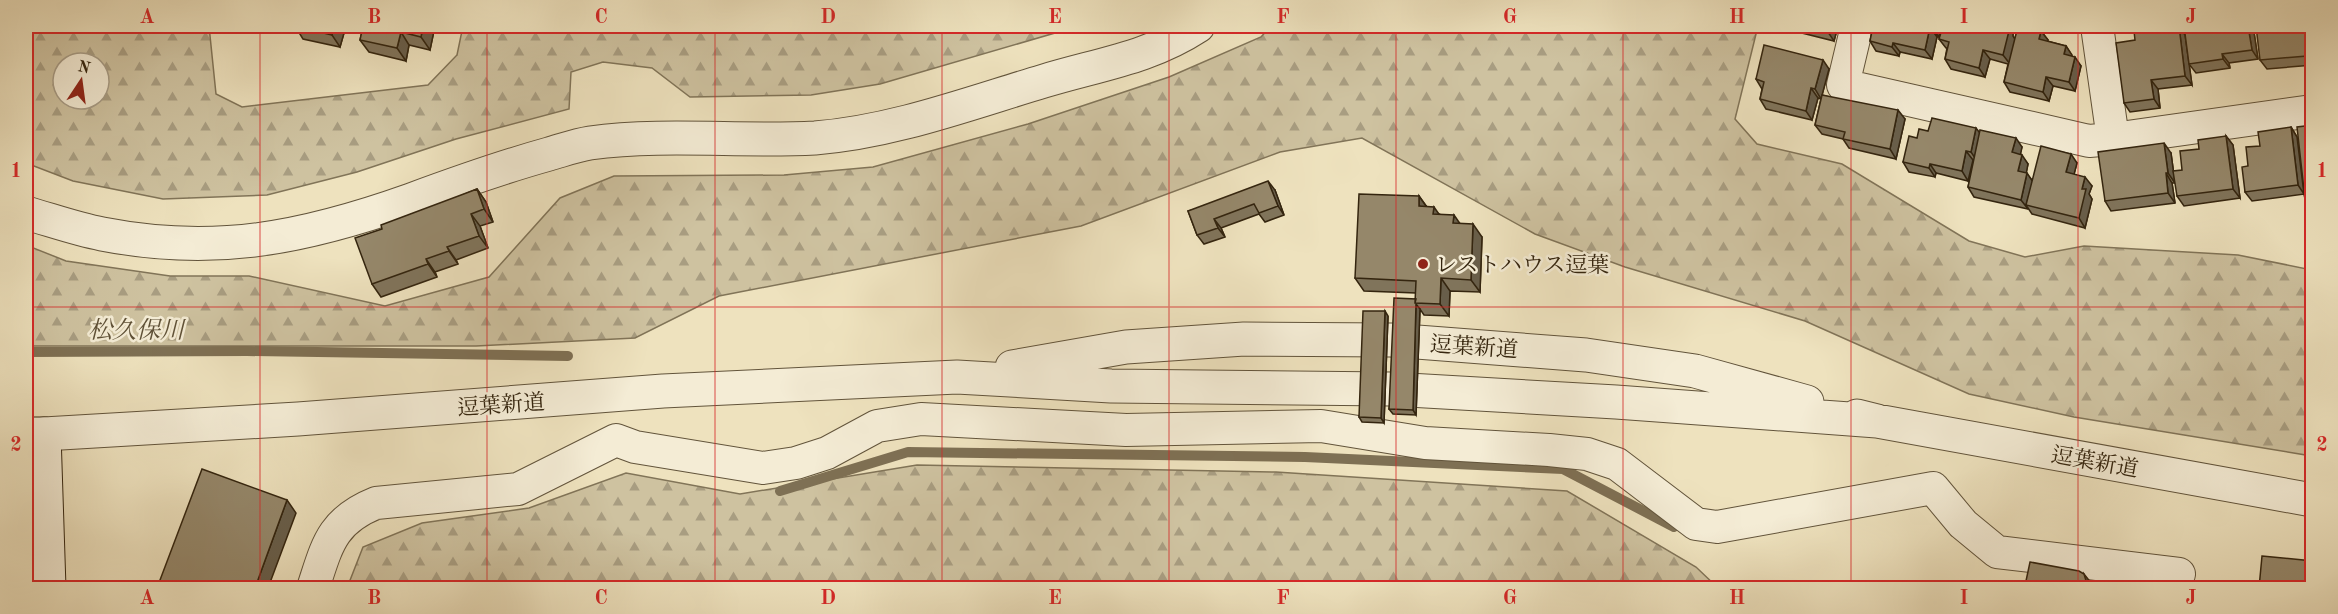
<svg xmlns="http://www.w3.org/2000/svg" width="2338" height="614" font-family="'Old Standard TT','Noto Serif JP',serif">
  <defs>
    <pattern id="forest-firs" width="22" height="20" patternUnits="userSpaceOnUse" patternTransform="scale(1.5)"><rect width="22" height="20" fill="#cec2a0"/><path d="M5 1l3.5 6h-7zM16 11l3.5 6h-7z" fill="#a89d81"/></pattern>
  </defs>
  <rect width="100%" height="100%" fill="#eee2be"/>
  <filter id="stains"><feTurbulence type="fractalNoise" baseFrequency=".00333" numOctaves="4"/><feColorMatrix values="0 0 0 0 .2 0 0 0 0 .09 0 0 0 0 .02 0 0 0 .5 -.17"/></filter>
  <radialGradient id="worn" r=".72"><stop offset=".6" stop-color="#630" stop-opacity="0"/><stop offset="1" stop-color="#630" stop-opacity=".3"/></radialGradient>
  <path fill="url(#forest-firs)" stroke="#817458" stroke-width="1.5" fill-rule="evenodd" d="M26 26H209L216 94 242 107 428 85 457 55 463 26H1079L880 84 811 95 690 97 652 68 603 62 571 72 569 109 456 139 357 172 267 195 163 199 73 181 26 163ZM63 63H99V99H63Z
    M1271 26H1758L1735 119 1757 144 1842 164 1969 241 2025 257 2084 246 2238 255 2312 270V456L2074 417 1969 394 1805 321 1625 267 1535 234 1362 138 1280 152 1081 226 719 296 635 338 476 346H26V245L66 261 170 276H249L385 306 489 277 560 198 614 176 784 175 873 167 1028 124 1169 77 1261 37Z
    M917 465 1276 472 1567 491 1696 567 1718 588H347L363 547 422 523 529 508 626 473 740 494Z"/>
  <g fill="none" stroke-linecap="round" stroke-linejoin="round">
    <path stroke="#7e7054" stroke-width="10" d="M26 352 247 351 568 356
      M780 491 908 452 1305 457 1563 469 1674 527"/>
    <defs>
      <path id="minor" d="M1857 26 1843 85 2089 141 2113 139
        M2097 26 2113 139 2312 111
        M313 588C327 546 331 521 376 503L518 489 616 440 635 447 763 468 796 463 827 453 877 426 921 419 1126 430 1321 426 1425 443 1549 450 1587 454 1617 464 1696 524 1717 527 1933 488 1963 524 1997 552 2179 574"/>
      <path id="tertiary" d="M26 213C51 220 76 229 102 234 215 256 304 238 411 200 457 183 502 167 549 154 563 150 577 145 590 143 665 133 740 142 815 138 893 132 970 103 1044 81 1100 64 1149 58 1198 26
        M1012 367 1126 347 1244 339 1391 340 1586 355 1695 371 1807 402
        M1857 416 1877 421 2312 500
        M44 434 298 419 663 391 957 377 1111 386 1391 389 1616 402 1877 421"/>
      <path id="secondary" d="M26 434H44L49 588"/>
    </defs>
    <use href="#minor" stroke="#62543b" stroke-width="34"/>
    <use href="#tertiary" stroke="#62543b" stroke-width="35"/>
    <use href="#secondary" stroke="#34250f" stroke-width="35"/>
    <use href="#minor" stroke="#f4ecd5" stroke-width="32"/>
    <use href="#tertiary" stroke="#f4ecd5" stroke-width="33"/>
    <use href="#secondary" stroke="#f4ecd5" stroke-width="33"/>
  </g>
  <path fill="#80745b" stroke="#34250f" stroke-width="1.5" d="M295 26H346L340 47 303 39Z
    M358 26H435L430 50 409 45 406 61 369 52 360 40 363 27Z
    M1787 26H1838L1834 41 1790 30Z
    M1873 26H1941L1939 37H1937L1932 59 1900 52 1899 56 1876 51 1870 41Z
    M1943 26H2008L2013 33V36L2015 39 2041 31 2048 40 2047 41 2066 46 2072 56 2081 66 2075 91 2053 86 2049 101 2010 92 2004 82 2008 64 1990 59 1985 77 1951 69 1945 59 1947 48H1946L1939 39Z
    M2179 26 2185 35 2192 85 2158 89 2160 108 2130 112 2124 103 2135 40Z
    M2253 26 2258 59 2229 63 2230 68 2196 73 2189 64Z
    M2313 26V65L2267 69 2260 60Z
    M1829 69 1822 95 1905 119 1896 159 1849 148 1843 139 1822 134 1815 125 1821 99 1818 98 1812 120 1766 109 1760 99 1762 89 1756 79Z
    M2313 125V209H2311L2305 199 2304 194 2252 201 2245 192 2248 166 2260 146 2291 127 2297 137 2303 180Z
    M1928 131 1980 132 2022 147 2020 154 2028 164 2026 173 2032 180 2077 163 2074 174 2092 186 2089 194 2092 199 2085 228 2032 214 2028 208V209L1974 197 1968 187 1974 160H1973L1968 181 1936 173 1935 177 1909 172 1903 162 1917 138Z
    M2226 136 2233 145 2240 198 2184 206 2177 196 2182 170 2199 149Z
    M2171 153 2175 183H2172L2175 203 2111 211 2105 201Z
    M477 189 486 202 493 222 480 226 488 248 456 260 458 264 435 272 437 277 381 297 372 284 382 229Z
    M1275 190 1284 215 1265 222 1259 214 1221 228 1225 237 1204 244 1197 235 1188 211Z
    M1419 196 1427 207 1439 214 1460 224 1482 237 1480 292 1450 291 1449 316 1424 315 1420 309 1416 415 1393 414 1389 409 1416 299V293L1364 291 1355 278Z
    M1388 316 1384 423 1362 422 1359 417Z"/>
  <path fill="#685e4a" stroke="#34250f" stroke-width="1.5" d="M334 26H346L340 47 332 35Z
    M423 26H435L430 50 421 37Z
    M1829 26H1838L1834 41 1828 32Z
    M1933 26H1941L1939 37 1932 28Z
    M2006 26H2008L2013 33V36L2016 41 2010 64 2003 55Z
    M2179 26 2185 35 2192 85 2185 76Z
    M2248 26H2253L2258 59 2252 50Z
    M1930 27 1937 37 1932 59 1925 50Z
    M2041 31 2048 40 2045 49 2039 39Z
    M401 32 409 45 406 61 397 48Z
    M1893 43 1900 52 1899 56 1892 47Z
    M2066 46 2072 55 2070 63 2064 54Z
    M1983 50 1990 59 1985 77 1979 68Z
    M2222 54 2229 63 2230 68 2223 59Z
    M2075 57 2081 66 2075 91 2069 82Z
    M1823 60 1829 69 1821 99 1815 89Z
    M2046 77 2053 86 2049 101 2043 92Z
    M2151 80 2158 89 2160 108 2154 99Z
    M1811 88 1818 98 1812 120 1806 111Z
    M1898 110 1905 119 1896 159 1890 149Z
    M2291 127 2297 137 2304 194 2298 185Z
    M1976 128 1983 137 1977 161 1971 152Z
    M2226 136 2233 145 2240 198 2233 189Z
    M2016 138 2022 147 2019 162 2012 152Z
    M2164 143 2171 153 2175 183 2168 173Z
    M1966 151 1973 160 1968 181 1962 171Z
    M2071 154 2077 163 2072 182 2066 172Z
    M2022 155 2028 164 2025 180 2018 171Z
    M1930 164 1936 173 1935 177 1929 168Z
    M2027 173 2033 182 2026 205 2028 209 2021 200Z
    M2166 173 2172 183 2175 203 2168 193Z
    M2085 177 2092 186 2089 194 2092 199 2085 228 2079 218 2082 189Z
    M1268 181 1275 190 1284 215 1278 206Z
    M477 189 486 202 493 222 484 209Z
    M1419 196 1428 209 1419 206Z
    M1434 207 1443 220 1433 214Z
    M471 214 480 226 488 248 479 236Z
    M1454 215 1463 228 1453 223Z
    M1214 219 1221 228 1225 237 1218 228Z
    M1473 224 1482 237 1480 292 1471 280Z
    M447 247 456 260 458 264 449 251Z
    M426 259 435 272 437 277 428 264Z
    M1441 278 1450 291 1449 316 1440 304Z
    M1416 304 1420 309 1416 415 1413 410Z
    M1385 311 1388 316 1384 423 1381 418Z
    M287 500 296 513 268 588H255Z
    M2084 574 2091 583 2093 588H2086Z"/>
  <path fill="#95876a" stroke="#34250f" stroke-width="1.5" d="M295 26H334L332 35Z
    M363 26H423L421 37 401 32 397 48 360 40Z
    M1802 26H1829L1828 32Z
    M1873 26H1933L1932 28 1930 27 1925 50 1893 43 1892 47 1870 41Z
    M1943 26H2006L2005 30 2009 31 2003 55 1983 50 1979 68 1945 59 1949 42 1939 39Z
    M2018 26H2021L2041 31 2039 39 2066 46 2064 54 2075 57 2069 82 2046 77 2043 92 2004 82Z
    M2179 26 2185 76 2151 80 2154 99 2124 103 2116 43 2135 40 2134 31Z
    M2184 26H2248L2252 50 2222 54 2223 59 2189 64Z
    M2256 26H2313V53L2307 54V56L2260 60Z
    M1764 45 1823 60 1815 89 1811 88 1806 111 1760 99 1764 82 1756 79Z
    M1822 95 1898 110 1890 149 1843 139 1845 132 1815 125Z
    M1932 118 1976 128 1971 152 1966 151 1962 171 1930 164 1929 168 1903 162 1909 136 1917 138 1919 129 1928 131Z
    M2313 125V199H2305L2297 127Z
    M2291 127 2298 185 2245 192 2242 167 2248 166 2246 147 2260 146 2258 132Z
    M1980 130 2016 138 2012 152 2022 155 2018 171 2027 173 2021 200 1968 187Z
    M2226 136 2233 189 2177 196 2173 171 2182 170 2180 151 2199 149 2198 140Z
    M2164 143 2168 173H2166L2168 193 2105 201 2098 152Z
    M2041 146 2071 154 2066 172 2085 177 2082 189H2086L2079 218 2026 205Z
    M1268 181 1278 206 1259 213 1254 204 1214 219 1218 228 1197 235 1188 211Z
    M477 189 484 209 471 214 479 236 447 247 449 251 426 259 428 264 372 284 355 238 382 229 381 225Z
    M1359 194 1419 196V206L1434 207 1433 214 1454 215 1453 223 1473 224 1471 280 1441 278 1440 304 1415 303 1416 281 1355 278Z
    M1394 298 1416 299 1415 303 1416 304 1413 410 1389 409Z
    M1363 311H1385L1381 418 1359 417Z
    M202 469 287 500 255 588H157Z
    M2262 556 2313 561V588H2259Z
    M2030 562 2079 571 2084 574 2087 584 2086 588H2073L2062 587 2061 588H2021L2020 586 2026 581Z"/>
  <path fill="none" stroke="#d62828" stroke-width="1.5" stroke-opacity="0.55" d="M260 26V588M487 26V588M715 26V588M942 26V588M1169 26V588M1396 26V588M1623 26V588M1851 26V588M2078 26V588M26 307H2312"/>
  <circle fill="#8f2418" stroke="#f4ecd5" stroke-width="2" cx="1423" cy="264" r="6"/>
  <g text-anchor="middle" stroke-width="5" stroke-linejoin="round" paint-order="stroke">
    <g font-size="22" fill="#34250f" stroke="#f4ecd5" text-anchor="start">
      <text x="1435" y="272">レストハウス逗葉</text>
    </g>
    <g font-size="22" fill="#34250f" stroke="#f4ecd5">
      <text transform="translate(1474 346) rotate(4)" y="8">逗葉新道</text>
      <text transform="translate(501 404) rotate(-4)" y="8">逗葉新道</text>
      <text transform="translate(2095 461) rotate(10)" y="8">逗葉新道</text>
    </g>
    <g font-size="24" font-style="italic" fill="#5f5137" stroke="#f4ecd5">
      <text x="136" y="338">松久保川</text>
    </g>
  </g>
  <rect width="2338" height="614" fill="none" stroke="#eee2be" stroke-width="66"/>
  <g transform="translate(81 81) rotate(13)"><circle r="28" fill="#f4ecd5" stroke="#a79c86" stroke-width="1.5"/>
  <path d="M0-4.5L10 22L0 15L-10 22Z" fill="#8f2418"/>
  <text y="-9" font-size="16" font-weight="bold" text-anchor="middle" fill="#34250f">N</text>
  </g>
  <rect x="33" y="33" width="2272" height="548" fill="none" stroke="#d62828" stroke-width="2"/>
  <g font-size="20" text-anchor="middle" font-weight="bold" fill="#d62828">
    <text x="147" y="23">A</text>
    <text x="374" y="23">B</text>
    <text x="601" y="23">C</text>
    <text x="828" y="23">D</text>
    <text x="1055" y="23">E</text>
    <text x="1283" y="23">F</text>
    <text x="1510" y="23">G</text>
    <text x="1737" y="23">H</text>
    <text x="1964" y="23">I</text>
    <text x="2191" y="23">J</text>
    <text x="16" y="177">1</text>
    <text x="2322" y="177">1</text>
    <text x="16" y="451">2</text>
    <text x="2322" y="451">2</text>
    <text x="147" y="604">A</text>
    <text x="374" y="604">B</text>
    <text x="601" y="604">C</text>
    <text x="828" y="604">D</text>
    <text x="1055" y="604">E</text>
    <text x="1283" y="604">F</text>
    <text x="1510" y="604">G</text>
    <text x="1737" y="604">H</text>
    <text x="1964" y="604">I</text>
    <text x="2191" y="604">J</text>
  </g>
  <rect width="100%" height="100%" filter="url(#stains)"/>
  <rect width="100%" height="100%" fill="url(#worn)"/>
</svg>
